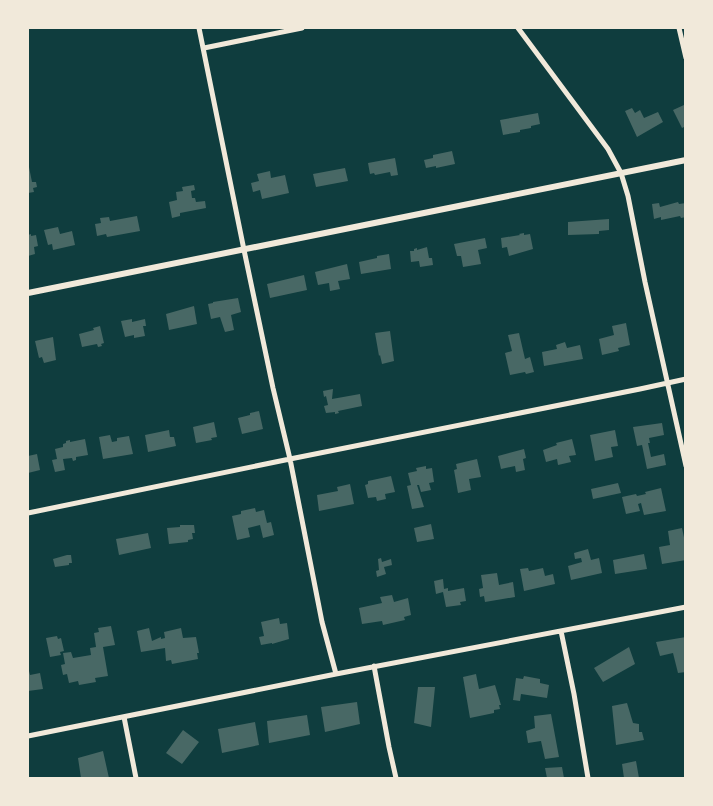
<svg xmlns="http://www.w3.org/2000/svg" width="713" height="806" font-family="Cabin,sans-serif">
  <rect width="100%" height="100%" fill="#0f3d3e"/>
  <path fill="#486865" d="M684 105 686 126 682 128 673 110Z
    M632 108 635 113 640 110 644 118 658 112 663 122 637 137 625 111Z
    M538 113 540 124 531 126V128L520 130V132L503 135 500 120Z
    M452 151 455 164 436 168V166L426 168 424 160 433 158V155Z
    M395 158 398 175 391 176 390 172 375 175 374 173 370 174 368 163Z
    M28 167H29L32 182H36L37 187 33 188 34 192 28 193Z
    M345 168 348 181 316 187 313 174Z
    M270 171 271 178 285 175 289 193 262 199 260 190 253 192 251 183 259 181 257 174Z
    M194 185 195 190 191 191 192 198H195L196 202 205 201 206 208 180 213V216L172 218 169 202 177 200 176 192 183 191 182 187Z
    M678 202 679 204 686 203V217L681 218 680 216 661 220V217L654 219 652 204 659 203 660 207Z
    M137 216 140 231 107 237 106 234 97 236 95 224 101 223 100 218 109 217 110 221Z
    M609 219V230L599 231V234L568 235V222Z
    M58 227 60 234 72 231 75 245 53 250 52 244 48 245 44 230Z
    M524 233V235L530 234 533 249 509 256 507 247 502 248 501 238 520 235 519 234Z
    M31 234V236L36 235 38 246 34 247 35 254 28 256V235Z
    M485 238 487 248 478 250 481 264 463 267 461 256H457L454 244Z
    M427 247 429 258H432L433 265 420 267 419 261 411 262 410 251H414V249L417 248V250Z
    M389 254 391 269 361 274 359 262 377 258V256Z
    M347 264 350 279 338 281 340 289 330 291 329 283 318 285 315 272Z
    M304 275 307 290 270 298 267 284Z
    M238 298 241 312 231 315 234 330 225 332 220 317 211 319 208 304 213 303V302Z
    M194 306 197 324 169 330 166 314Z
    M132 319V322L145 319 146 326H143L145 336 134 338V335L125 337 121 321Z
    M626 323 630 345 618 348 619 351 602 355 599 339 614 335 612 326Z
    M100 326 104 343 101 344 102 346 98 347 97 344 82 347 79 334 94 330 93 328Z
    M390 331 394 361 382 364 380 355 379 356 375 333Z
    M519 333 525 359 530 357 534 372 526 374 525 372 510 375 505 353 512 351 508 335Z
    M53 337 56 360 44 363 42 357 39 358 35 341Z
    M565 342 567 348 580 345 583 359 544 366 542 352 557 349 556 345Z
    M333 389 332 399 360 394 362 406 338 411 339 413 335 414V412L326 413 324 406 328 405 326 396 324 397 323 391Z
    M259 411 263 429 242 434 238 418 250 415V413Z
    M214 422 217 437 211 438 212 440 196 443 193 427Z
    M662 423 664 435 649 438 650 443H648L651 457 664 454 666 465 647 469 642 445 637 446 633 427Z
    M169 430 170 437H174L176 446 148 452 145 435Z
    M615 430 618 446 611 447 613 457 595 461 590 435Z
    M110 435 112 442 117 441V438L129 436 133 454 103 459 99 437Z
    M85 439 88 455 76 457V460L73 461 72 458 63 459 65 470 55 472 52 460 57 459 55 449 63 447V444L66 443V441L70 440V442Z
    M572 439 576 455 569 456 571 462 558 465 557 459 546 462 543 450 557 445 556 443Z
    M524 449 526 458 523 459 525 470 516 472 515 466 501 469 498 456Z
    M37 454 40 470 28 473V456Z
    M477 459 481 477 469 479 471 490 458 493 454 470 457 469 456 464Z
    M426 466V469L432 468 434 482 429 483 431 490 421 492 419 485H417L424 507 412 509 407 486 411 485 408 473 417 471 416 468Z
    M391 476 395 492 385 494 386 499 377 501 376 497 368 498 365 485 368 484V481Z
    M618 483 621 493 593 499 591 489Z
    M350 484 354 504 319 511 317 495 338 491 337 487Z
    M661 488 666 511 644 515 641 503 638 504 640 511 626 514 622 497 636 494 637 496 646 494 645 492Z
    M255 508 256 512 264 510 267 523 271 522 274 535 263 538 260 525 248 528 250 537 237 540 232 516 241 514V511Z
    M431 524 434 539 417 542 414 528Z
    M180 525H194L195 533H192L193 539 188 540V542L169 544 167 528 180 527Z
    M682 528 686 547V560L662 564 659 547 670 545 668 531Z
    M148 533 151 548 119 555 116 539Z
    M588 549 591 560 599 558 602 573 571 580 568 566 582 562 581 558 575 559 574 553Z
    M644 554 647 569 615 574 613 560Z
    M67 555H71L72 563H69V565L55 567 53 559Z
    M381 558 382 562 391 559 392 565 384 567 386 574 377 577 376 571 379 570 378 559Z
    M528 568 529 571 543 568 545 576 553 574 555 584 524 591 520 569Z
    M497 573 499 585 513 582 515 597 485 602 484 596 480 597 479 589 483 588 481 575Z
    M443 579 444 589 448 588V591L464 588 466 601 460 602 461 605 446 607 443 592 436 594 434 581Z
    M392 595 394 602 408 598 411 615 404 617 405 620 383 625 382 621 362 624 359 608 382 603 380 597Z
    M279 618 280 624 287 623 289 639 272 644V643L261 645 259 637 264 636 261 622Z
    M111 626 115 645 103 647 108 676 95 678 96 682 79 685 78 681 69 683 67 674 63 675 61 665 65 664 63 653 71 652 73 658 91 655 90 648 96 647 94 633 99 632 98 628Z
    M149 628 152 641 161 637V639L165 638 164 632 181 628 183 638 196 637 199 653H197L198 659 172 664 171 660 166 661 165 648 141 652 137 631Z
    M57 636 58 639 61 638 64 651 60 652 61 655 50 657 46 638Z
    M686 637V672L678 673 673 653 660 656 656 642Z
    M629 647 635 664 603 682 594 668Z
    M28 671H29L30 675 40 673 43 689 28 691Z
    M476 674 479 689 495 685 501 705H499L500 709 494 710V713L470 718 463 677Z
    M524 676 540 679V683L549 685 547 698 521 694 520 701 513 700 516 678 523 679Z
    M418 687H435L431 727 414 723Z
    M357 702 360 724 325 732 321 707Z
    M627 703 633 723 639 724V732H642L644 740 616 745 612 706Z
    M551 714 559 757 545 759 541 741 528 743 526 731 535 728 534 716Z
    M307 715 310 735 269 743 267 721Z
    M255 722 259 745 222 753 218 729Z
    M183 730 199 742 182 764 166 753Z
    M103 751 109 778H81L78 758Z
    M636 761 639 778H624L622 764Z
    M562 767 564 778H547L545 768Z"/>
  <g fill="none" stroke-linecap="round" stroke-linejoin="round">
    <path stroke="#f1e9da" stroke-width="5" d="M199 28 244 250 273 388 290 459 322 622 336 674
      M518 28 608 149 621 173 628 196 645 282 686 466
      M679 28 686 58
      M204 48 302 28
      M28 513 290 459 640 389 686 379
      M561 631 574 694 588 778
      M374 666 389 747 396 778
      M124 717 136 778
      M28 736 336 674 686 607"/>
    <path stroke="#f1e9da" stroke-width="6" d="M28 293 686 160"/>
  </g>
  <rect width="713" height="806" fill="none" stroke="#f1e9da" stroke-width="58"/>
</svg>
